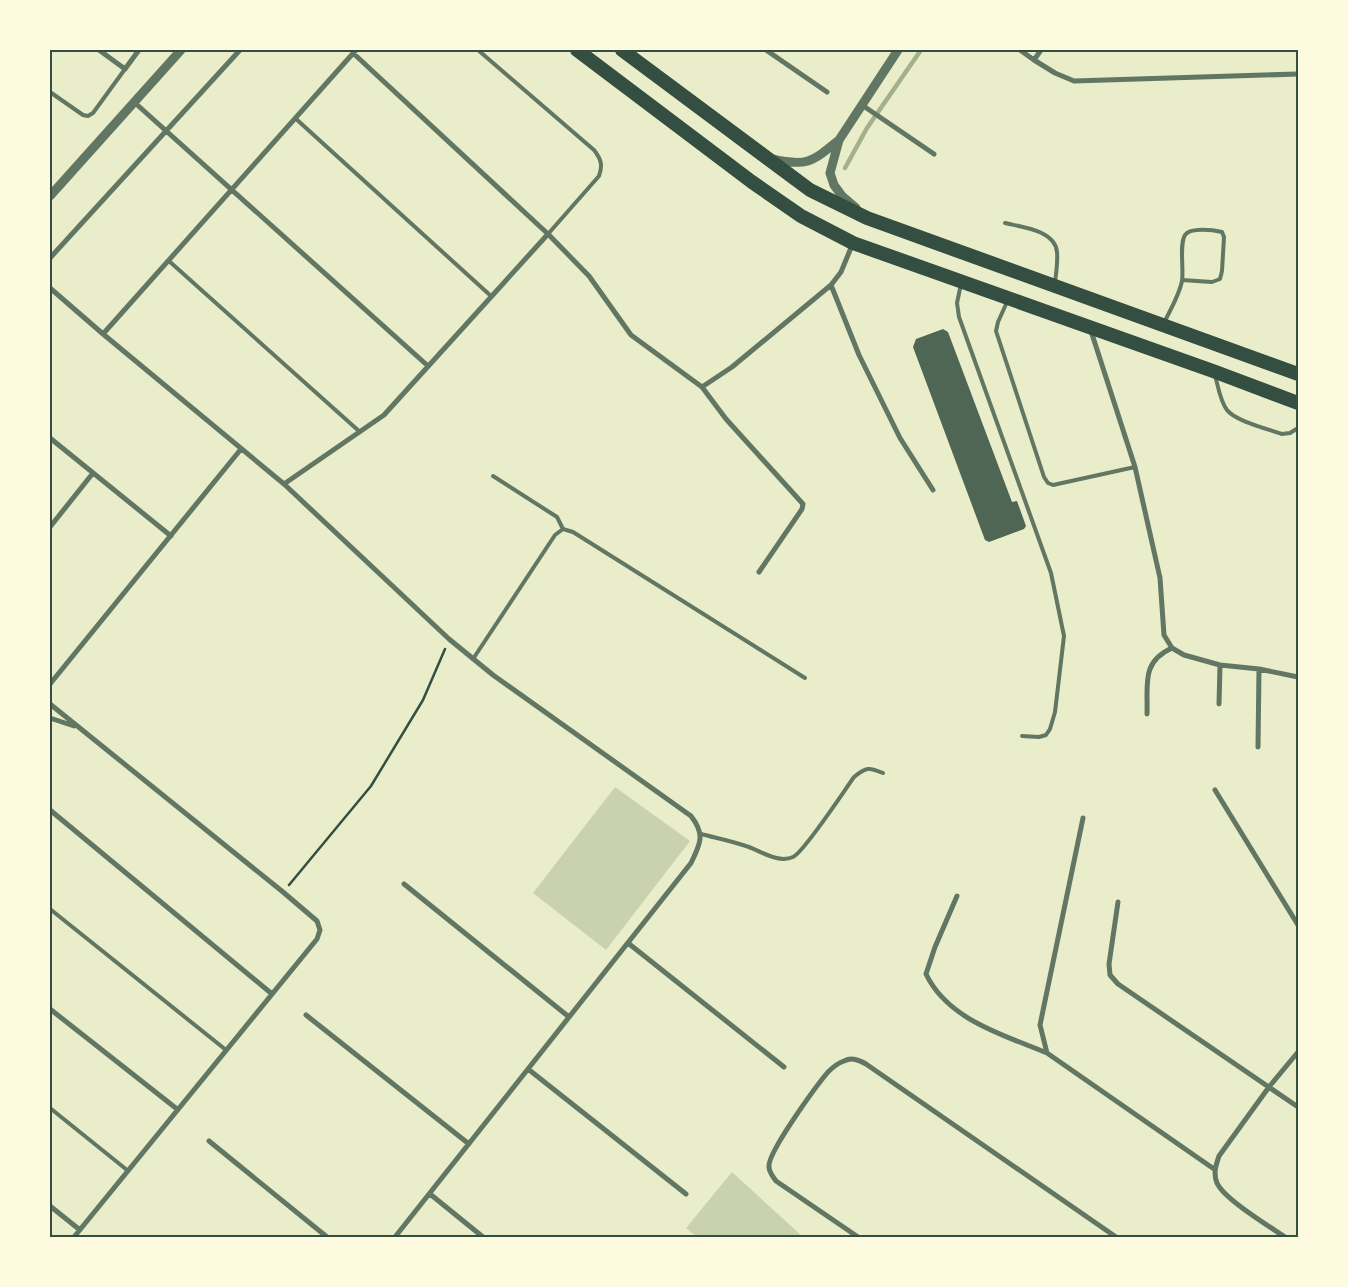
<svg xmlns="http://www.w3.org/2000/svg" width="1348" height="1287" font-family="Georgia,serif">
  <rect width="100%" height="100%" fill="#e9edc9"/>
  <path fill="#cad2ad" d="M615 787 690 841 606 950 533 893Z
    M732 1172 803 1237H697L686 1228Z"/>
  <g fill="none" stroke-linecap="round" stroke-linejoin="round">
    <path stroke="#a3b18a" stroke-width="4.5" d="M845 168 867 128 921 50"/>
  </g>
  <path fill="#4f6655" d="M943 329 948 332 1012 502 1017 501 1026 526 1024 529 989 542 985 540 913 347 916 339Z"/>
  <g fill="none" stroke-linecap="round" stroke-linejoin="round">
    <path stroke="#344e41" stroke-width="2.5" d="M289 885 371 786 423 700 445 649"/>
    <path stroke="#617663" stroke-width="4" d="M478 50 594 150C601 159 603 165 599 176L548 234
      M50 92 83 115 88 116 93 113 125 69
      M295 118 491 296
      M1005 223C1021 227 1055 230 1057 252 1058 262 1056 273 1055 283
      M169 261 360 432
      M961 284 957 303 959 317 1051 573 1064 636 1055 712 1050 729 1046 735 1039 737 1022 736
      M1007 302 998 322 996 331 1044 477 1048 483 1053 485 1135 467
      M1164 323C1170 310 1179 296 1182 281 1184 269 1179 245 1185 235 1190 227 1214 230 1222 232L1224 237 1222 271 1220 279 1212 282 1182 280
      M1215 375C1218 386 1220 401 1227 410 1235 421 1268 429 1282 434L1290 433 1298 428
      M493 476 557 517 563 529
      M473 659 555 535 563 529 573 532 805 678
      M701 834C716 838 731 841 746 846 759 850 778 864 793 857 804 852 844 791 854 777 866 767 869 767 883 773
      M50 909 226 1050
      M50 1108 127 1170"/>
    <path stroke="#617663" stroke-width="5" d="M99 50 125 69 139 50
      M766 50 827 92
      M1020 50 1034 60 1041 50
      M353 53 548 234 589 276 631 335 702 387 732 367 831 285 841 272 853 243
      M1034 60 1055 73 1074 81 1298 74
      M134 102 428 366
      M862 105 934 154
      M50 258 240 50
      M831 285 859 355 900 438 933 490
      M50 288 103 334 284 484 449 639 493 675 691 816C705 834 701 843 691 863L395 1237
      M1091 331 1135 467 1160 578 1164 635 1172 648 1184 655 1220 665 1259 669 1298 677
      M103 334 356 50
      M702 387 726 419 803 504 802 509 759 572
      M50 438 171 536
      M284 484 384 415 548 234
      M50 527 93 473
      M50 684 241 449
      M50 704 283 892 317 921 320 930 317 939 74 1237
      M1219 704 1220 665
      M1147 714C1148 684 1141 662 1172 648
      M50 718 74 726
      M1258 747 1259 669
      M1215 790 1298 925
      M50 810 272 994
      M1083 818 1040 1025 1047 1053 1214 1169
      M404 884 569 1017
      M957 896 935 947 926 974C948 1020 1004 1035 1047 1053
      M1118 902 1109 964 1110 975 1118 984 1298 1107
      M628 943 784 1067
      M50 1009 177 1109
      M306 1015 469 1144
      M528 1069 686 1194
      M209 1141 327 1237
      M430 1194 483 1237
      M50 1206 80 1230
      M858 1237 776 1181C773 1177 769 1172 769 1167 767 1153 817 1085 828 1072 832 1068 838 1063 844 1061 852 1057 859 1060 866 1064L1116 1237
      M1285 1237C1269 1226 1224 1199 1217 1183 1213 1173 1216 1165 1219 1156L1269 1087 1298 1052"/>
    <path stroke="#617663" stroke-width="9" d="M772 159C807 167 812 162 839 140
      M50 196 181 50
      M856 208 842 196 834 185 830 173 839 140 898 50"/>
    <path stroke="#344e41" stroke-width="14" d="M577 50 752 182 801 216 853 243 1213 371 1298 403
      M622 50 810 190 867 218 1298 374"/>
  </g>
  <rect width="1348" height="1287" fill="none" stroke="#fefae0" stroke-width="102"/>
  <rect x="51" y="51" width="1246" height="1185" fill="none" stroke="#344e41" stroke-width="2"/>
</svg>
